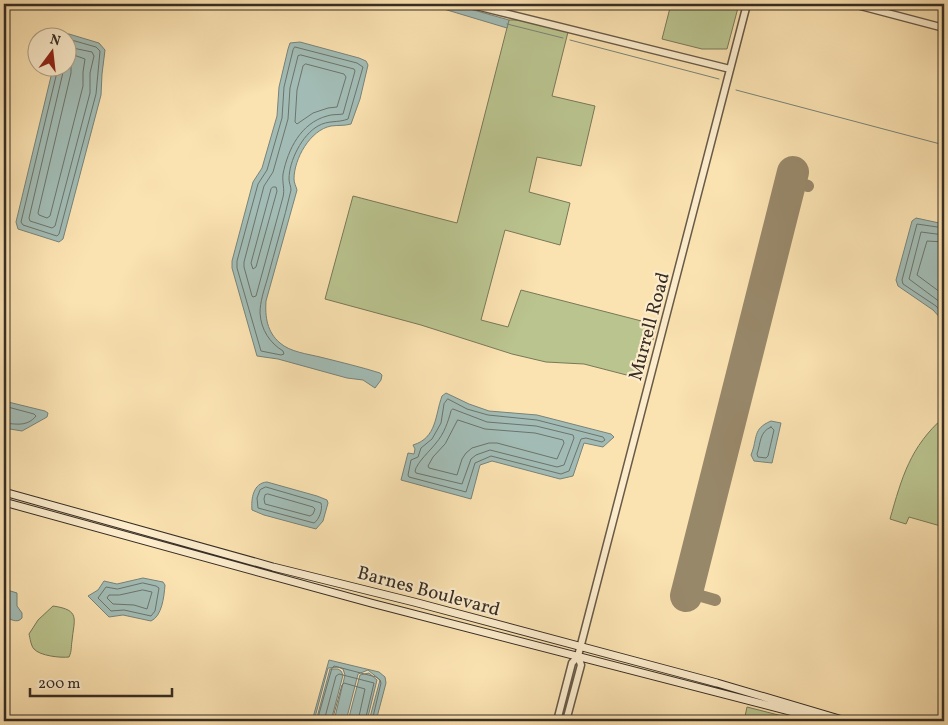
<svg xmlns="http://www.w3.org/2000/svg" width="948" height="725" font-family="Vollkorn,serif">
  <rect width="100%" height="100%" fill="#fbe2b1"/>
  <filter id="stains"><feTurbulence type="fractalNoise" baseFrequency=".004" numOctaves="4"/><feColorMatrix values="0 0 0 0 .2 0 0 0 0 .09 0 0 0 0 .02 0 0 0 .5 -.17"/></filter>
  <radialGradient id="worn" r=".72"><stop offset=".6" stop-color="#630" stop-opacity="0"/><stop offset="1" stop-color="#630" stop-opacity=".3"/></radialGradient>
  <path fill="#bac48f" stroke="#78785a" d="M671 4H739L727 49H702L662 39Z
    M509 20H523L568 32 552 96 595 106 581 166 537 157 529 192 570 203 560 245 505 230 481 320 508 327 521 290 657 325 642 379 584 364 546 362 512 354 421 325 325 299 353 196 457 223Z
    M944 417V527L909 517 906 524 890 519C902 477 910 447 944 417Z
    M53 606C81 610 74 619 72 641 71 646 72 651 69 657 61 658 40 656 34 649 31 646 30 638 29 634L38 620Z
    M747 707 802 721H744Z"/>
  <path fill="#a2bcb5" stroke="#77837b" d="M427 4H452L509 20 507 28Z
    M63 34H69L99 43 105 50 102 74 101 95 63 239 59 242 18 229 16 222 53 68H68V38L62 37Z
    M300 42 359 58 366 61 368 65 360 99 351 124C344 126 338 125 331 126 310 130 294 159 294 179 294 183 296 186 297 190L266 301C265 317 267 332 280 343 290 352 308 354 320 357 340 362 361 367 380 373L382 375 381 380 375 388 363 380 347 378 278 359 257 356 232 268V261L253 182 262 168 277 116 279 87 288 49 290 43Z
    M916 218 944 224V322L933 310 898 286 896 280 912 221Z
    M446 393 469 404 489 411 537 415 611 434 614 437 603 447 584 443 573 476 560 479 492 461 480 465 471 499 401 480 408 453 414 454 415 449 413 445C437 438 435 415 442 396Z
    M4 401 45 411 48 413 47 417 22 431 4 428Z
    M771 421 781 423 772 463 754 461 751 455C758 438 752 429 771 421Z
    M267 482 317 496 327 500 328 503 323 521 316 529 264 515 252 510C251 499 253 483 267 482Z
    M143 578 163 582 165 585C164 597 162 616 151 621L123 615 109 617 88 596 98 590 104 581 117 584Z
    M4 589 17 593V606L22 613V618C17 624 10 619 4 616Z
    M329 660 379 672 385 677 386 683 376 721H369L380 680 368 670 358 674 346 721H334L345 675 343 669 338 667 328 668 314 721H312Z
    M330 669H338L341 671 343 675 331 721H316Z
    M369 673 377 680 367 721H348L360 675Z"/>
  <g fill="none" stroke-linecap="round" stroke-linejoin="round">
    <path stroke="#6c746c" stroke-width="1" d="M295 47 357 63 363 67 348 119C338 123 328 120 318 126 302 135 289 161 289 179 289 183 291 186 291 190 284 220 275 250 267 280 264 290 260 302 260 313 261 330 270 343 283 351L284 354 281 355 261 351 237 268V261L258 184 267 170 282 118 284 87 293 50Z
      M71 54 85 59 83 72V86L50 216 47 218 39 215 38 213 71 73V65L68 57Z
      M301 55 354 69 355 71 343 114C338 115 332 114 327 116 301 123 288 149 283 174 282 183 285 189 283 197L256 296 253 297 252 296 244 267V262L264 186 273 172 288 119 290 88 298 56Z
      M306 64 344 74 346 77 337 107 328 108 313 113 297 124 295 122 297 90 303 66Z
      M58 68 21 222 23 225 57 236 59 234 96 94 100 51 96 47 68 39
      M64 68 29 218 30 221 52 228 55 226 90 93V73L94 56 92 52 68 47
      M273 187H276L277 191 256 267 253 269 251 263 271 189Z
      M944 228 917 224 902 280 903 284 936 306 944 315
      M944 235 921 232 909 279 944 305
      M944 242 927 241 917 275 944 295
      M448 399 467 409 488 415 537 420 603 437 605 440 602 442 586 438 581 439 569 471 561 474 491 456 475 463 466 492 409 477 408 475 411 460 418 457 421 448 432 439 441 423 444 404Z
      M4 406 34 414 36 416C27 427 16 424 4 423
      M453 409 487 422 536 426 573 435 574 438 564 465 557 467 490 450 476 455 471 459 462 484 416 473 415 471C417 462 431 450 436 443 444 434 448 422 451 411Z
      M458 420 485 429 535 433 563 440 564 443 557 459 497 443H489L472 448 466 453 462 459 457 475 429 468 428 466 433 457 445 444Z
      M771 427 774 430 768 456 766 458 758 457 757 454C761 443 759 432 771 427Z
      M266 487 321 503C323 509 319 520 314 523L258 508 257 498 260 490Z
      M268 494 313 507 315 509 313 514 310 516 265 504 264 499 265 495Z
      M143 583 156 586 159 588 155 611 151 616 124 610 111 611 98 598 106 587 117 589Z
      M143 590 152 592 147 609 134 605 113 604 107 598 109 595H119Z
      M317 721 332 668 334 666 376 677 380 680 381 683 372 721
      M324 721 336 676 339 674 374 683 365 721
      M332 721 342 685 344 683 365 689 358 721"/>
    <path stroke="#77837b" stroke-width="1" d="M507 24 563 38
      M570 40 719 79
      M736 90 944 145"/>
    <path stroke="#98886a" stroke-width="12" d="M791 180 808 186
      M687 592 715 600"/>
    <path stroke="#98886a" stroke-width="32" d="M686 596 793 172"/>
    <defs>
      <path id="tertiary" d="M468 4 730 69
        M853 4 944 28
        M557 721 572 663 578 656 747 4
        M566 721 581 665 578 656"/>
      <path id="secondary" d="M4 492 273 567 414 602 717 683 846 721
        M4 502 371 603 828 721"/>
    </defs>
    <use href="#tertiary" stroke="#675a47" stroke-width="9"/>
    <use href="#secondary" stroke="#362d24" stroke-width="9"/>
    <use href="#tertiary" stroke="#fceccc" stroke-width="6"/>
    <use href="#secondary" stroke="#fceccc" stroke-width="7"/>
  </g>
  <g text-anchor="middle" stroke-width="4.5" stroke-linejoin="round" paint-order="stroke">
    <g font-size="19" fill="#362d24" stroke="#fceccc">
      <text transform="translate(648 326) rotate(-75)" y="7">Murrell Road</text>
      <text transform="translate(429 590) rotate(15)" y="7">Barnes Boulevard</text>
    </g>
  </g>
  <rect width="948" height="725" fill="none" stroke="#fbe2b1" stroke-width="20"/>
  <rect x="5" y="5" width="938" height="715" fill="none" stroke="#362d24" stroke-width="2.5"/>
  <rect x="10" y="10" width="928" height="705" fill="none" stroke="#362d24"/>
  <g transform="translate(52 52) rotate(15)"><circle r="24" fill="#fceccc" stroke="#ada089"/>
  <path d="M0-4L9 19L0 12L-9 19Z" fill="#8f2418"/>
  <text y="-8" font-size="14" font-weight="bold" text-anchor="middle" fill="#362d24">N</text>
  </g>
  <path d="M30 688v8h142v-8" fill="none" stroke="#362d24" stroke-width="2.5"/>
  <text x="38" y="688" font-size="15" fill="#362d24" stroke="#fceccc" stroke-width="4" paint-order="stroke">200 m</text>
  <rect width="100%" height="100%" filter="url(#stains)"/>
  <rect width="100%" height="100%" fill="url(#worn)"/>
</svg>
